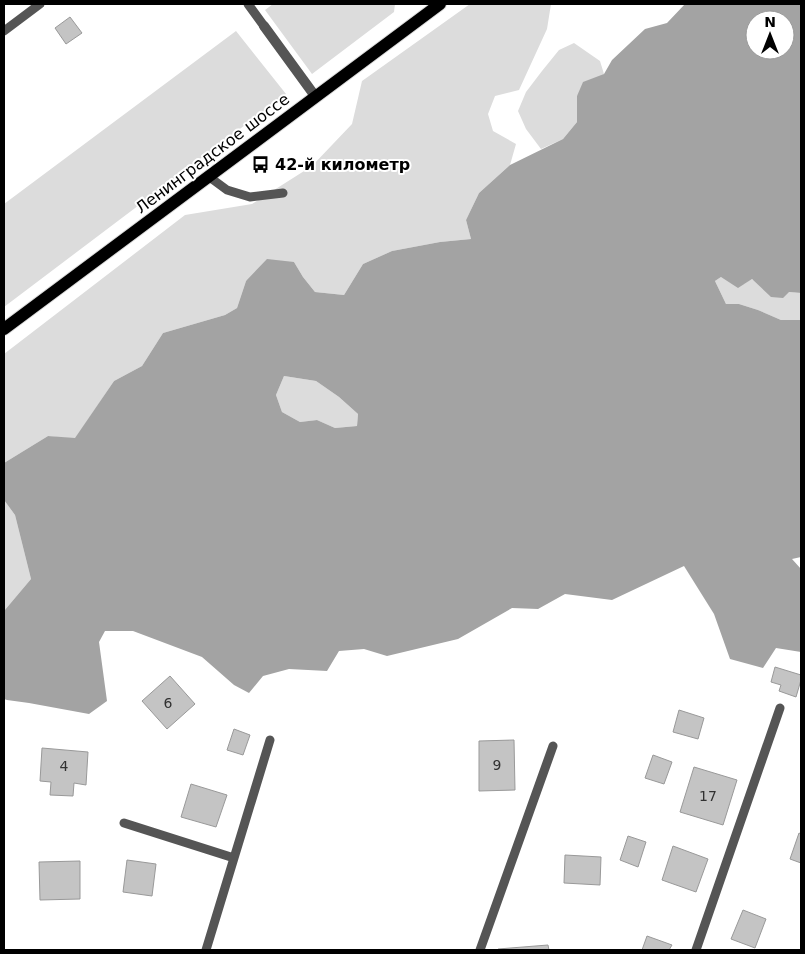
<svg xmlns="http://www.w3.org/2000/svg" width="805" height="954" font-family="'DejaVu Sans',sans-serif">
  <rect width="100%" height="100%" fill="#fff"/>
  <path fill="#dcdcdc" d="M273 4H395L394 12 312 74 265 10Z
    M470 4H551L547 29 519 90 495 96 488 114 493 131 516 144 510 165 479 193 466 220 471 239 440 242 392 251 363 264 344 295 315 292 303 277 294 262 246 281 237 308 225 315 163 333 142 366 114 381 75 439 48 436 4 463V354L185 215 252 204 312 166 352 124 362 81Z
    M236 31 286 94 4 307V204Z
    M574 43 600 61 604 74 577 96V122L563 139 541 149 526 129 518 111 526 92 542 71 559 50Z
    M721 277 744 284 751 279 789 292 801 293V320H781L758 310 739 304H726L715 281Z
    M284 376 316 381 339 397 358 414 357 426 335 428 317 420 300 422 282 412 276 395Z
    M4 500 15 515 31 579 4 611Z"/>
  <path fill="#a3a3a3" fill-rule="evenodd" d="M685 4H801V293L789 292 783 298 771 297 752 279 738 288 721 277 715 281 726 304H739L758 310 781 320H801V557L792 559 801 569V652L776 648 763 668 730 659 714 614 684 566 612 600 565 594 538 609 512 608 458 639 387 656 364 649 339 651 327 671 289 669 263 676 249 693 234 685 202 657 133 631H105L99 642 107 701 89 714 29 703 7 700 4 699V611L31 579 15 515 4 500V463L48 436 75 438 114 381 142 366 163 333 225 315 237 308 246 281 267 259 294 262 303 277 315 292 344 295 363 264 392 251 440 242 471 239 466 220 479 193 510 165 563 139 577 122V96L583 82 604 74 612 60 645 29 667 23ZM755 20H785V50H755ZM284 376 316 381 339 397 358 414 357 426 335 428 317 420 300 422 282 412 276 395Z"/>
  <path fill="#c4c4c4" stroke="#999" d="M70 17 82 33 66 44 55 28Z
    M775 667 801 675V680L796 697 779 691 781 685 771 682Z
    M170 676 195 704 167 729 142 701Z
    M679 710 704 718 698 739 673 732Z
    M234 729 250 735 243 755 227 750Z
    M514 740 515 790 479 791V741Z
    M42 748 88 752 86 785 74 783 73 796 50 795 51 782 40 781Z
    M653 755 672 762 664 784 645 778Z
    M694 767 737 780 723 825 680 812Z
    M191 784 227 795 216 827 181 817Z
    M799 833 801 834V863L790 859Z
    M628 836 646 842 638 867 620 860Z
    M673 846 708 859 696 892 662 880Z
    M565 855 601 857 600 885 564 883Z
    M127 860 156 864 152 896 123 892Z
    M80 861V899L40 900 39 862Z
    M743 910 766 919 755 948 731 939Z
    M647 936 672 945 669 950H642Z
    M548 945 549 950H498V949Z"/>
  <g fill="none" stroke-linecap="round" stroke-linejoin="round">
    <defs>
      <path id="primary" d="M4 329 440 4"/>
    </defs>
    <use href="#primary" stroke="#dbdbdb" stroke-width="14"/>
    <path stroke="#555" stroke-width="9" d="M248 4 264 26
      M4 31 40 4
      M208 176 227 190 250 197 283 193
      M124 823 234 858
      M206 950 270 740
      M480 950 553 746
      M696 950 780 708"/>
    <path stroke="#555" stroke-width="10" d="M264 26 315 96"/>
    <use href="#primary" stroke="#000" stroke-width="12"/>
  </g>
  <defs>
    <symbol id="bus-bare" viewBox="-9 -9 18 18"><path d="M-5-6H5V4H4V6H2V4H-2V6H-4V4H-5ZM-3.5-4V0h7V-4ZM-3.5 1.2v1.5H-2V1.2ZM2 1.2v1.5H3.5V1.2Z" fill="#000" stroke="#fff" stroke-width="2.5" paint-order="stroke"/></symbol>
  </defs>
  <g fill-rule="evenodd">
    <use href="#bus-bare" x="248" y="152" width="25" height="25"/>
  </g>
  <g text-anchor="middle" stroke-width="4" stroke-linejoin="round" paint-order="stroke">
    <g font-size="14" fill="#313131">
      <text x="168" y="708">6</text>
      <text x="497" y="770">9</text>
      <text x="64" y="771">4</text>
      <text x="708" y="801">17</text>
    </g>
    <g font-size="16" fill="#000" stroke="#fff">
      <text transform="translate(212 153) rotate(-37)" y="6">Ленинградское шоссе</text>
    </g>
    <g font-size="16" font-weight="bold" fill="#000" stroke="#fff" text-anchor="start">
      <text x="275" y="170">42-й километр</text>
    </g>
  </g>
  <rect width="805" height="954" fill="none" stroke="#000000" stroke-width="10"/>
  <g transform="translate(770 35)"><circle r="24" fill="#ffffff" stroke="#999999"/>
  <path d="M0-4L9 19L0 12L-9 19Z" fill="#000000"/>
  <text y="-8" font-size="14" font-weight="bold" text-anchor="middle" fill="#000000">N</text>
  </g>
</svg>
